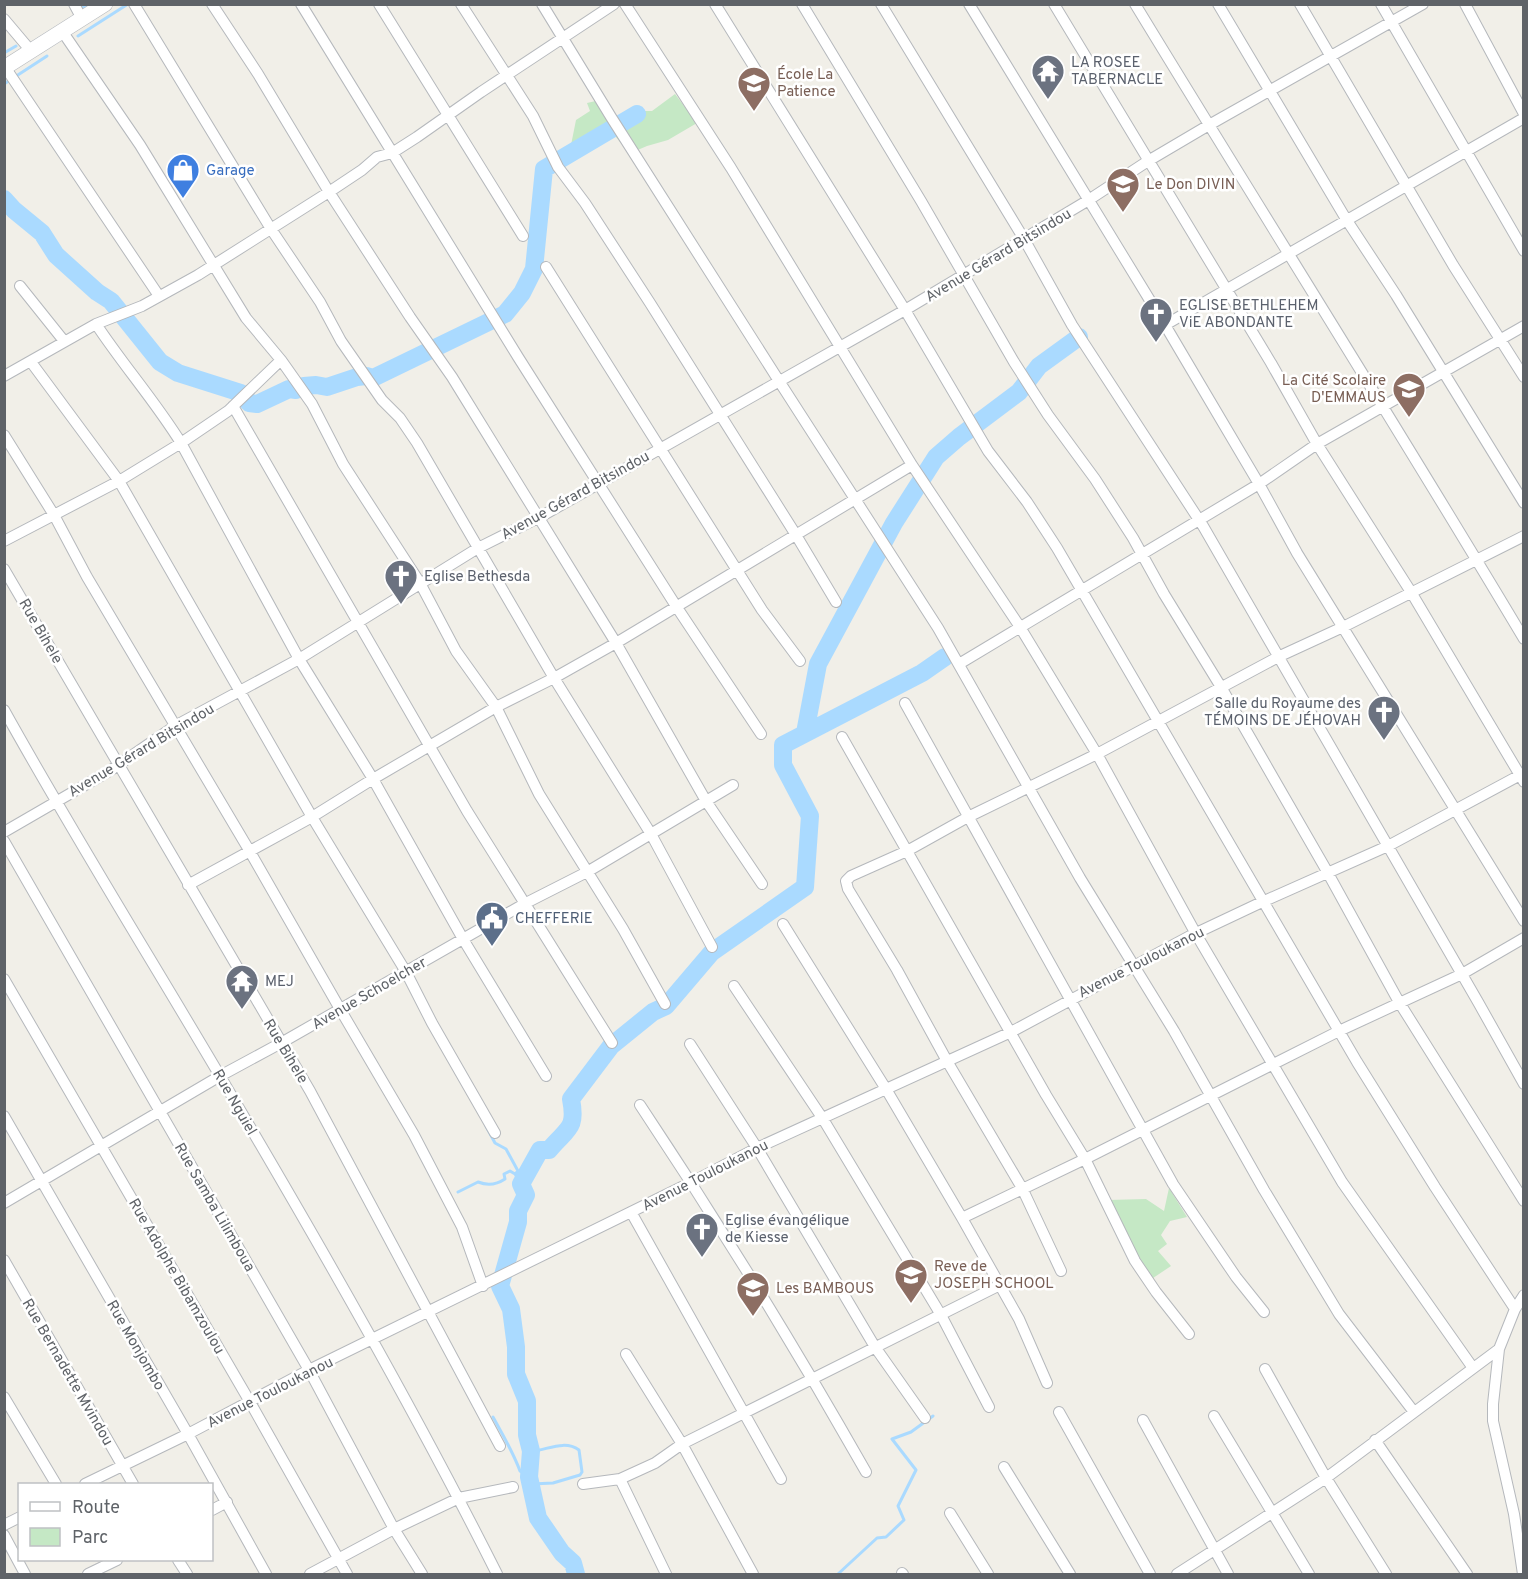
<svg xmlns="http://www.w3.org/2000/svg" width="1528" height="1579" font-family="Overpass,sans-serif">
  <rect width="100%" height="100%" fill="#f1efe8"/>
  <path fill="#c5e8c5" d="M675 94 697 123 668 140 647 146 633 152 620 142 608 127 593 138 578 155 571 145 576 120 590 111 587 103 600 100 612 119 622 117 630 122 637 111H652Z
    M1169 1188 1187 1217 1170 1221 1161 1235 1167 1244 1158 1251 1171 1266 1150 1280 1108 1200 1146 1199 1164 1211Z"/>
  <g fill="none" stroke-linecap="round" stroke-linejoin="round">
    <path stroke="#aadaff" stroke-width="3" d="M79 10 88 4
      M78 36 128 4
      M4 53 16 46
      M4 84 47 56
      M486 1126 495 1143 506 1149 518 1171 515 1174 521 1184
      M458 1192 478 1182C488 1186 496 1185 505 1179L504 1174 510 1171 515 1174
      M493 1417C503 1435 513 1452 520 1471L527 1474
      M532 1484 553 1483 580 1475 582 1472 579 1450C565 1440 549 1449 534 1451
      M838 1574 877 1538 886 1537 904 1520 898 1506 916 1470 892 1439 911 1432 933 1416"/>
    <path stroke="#aadaff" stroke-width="18" d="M4 199 14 210 42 233 56 255 97 292 111 301 160 362 178 373 241 393 249 403 257 404 289 389 296 390 304 386 316 385 327 387 357 377 366 376 373 378 505 314 522 293 534 269 544 169 637 114
      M805 733 818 664 894 523 936 457 959 437 1019 392 1039 366 1079 337
      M576 1574 573 1563 562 1553 538 1518 529 1477 531 1451 527 1435V1401L516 1374V1347L511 1309 500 1286 518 1222V1211L526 1195 521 1184 540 1150H549C567 1128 577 1130 571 1099L611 1046 653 1012 666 1006 712 952 805 887 810 816 783 765V745L922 673 945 657"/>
    <defs>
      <path id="minor" d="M74 4 82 19
        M134 4 271 229 320 302 341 341 382 400 400 418 417 443 554 678 651 834 712 947
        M212 4 258 74 329 192 410 317 452 377 616 643 706 801 762 884
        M301 4 518 357 676 606 761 734
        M379 4 523 236
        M461 4 533 116 558 167 585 203 650 303 796 535 836 602
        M542 4 611 117 779 381 938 628 1080 878 1174 1031 1264 1190 1339 1314 1414 1412
        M625 4 731 168 912 465 1020 627 1097 754 1196 934 1342 1182 1473 1368
        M715 4 905 310 988 451 1027 502 1057 548 1357 1062 1435 1187 1515 1309
        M802 4 921 201 1014 362 1048 415 1095 479 1133 538 1164 594 1221 687 1324 866 1399 1002 1524 1201
        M881 4 1024 239 1072 325 1203 526 1478 1002 1524 1084
        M969 4 1165 325 1259 484 1297 553 1524 921
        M1054 4 1271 363 1317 444 1411 592 1524 782
        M1135 4C1264 216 1397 426 1524 639
        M1218 4 1346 219 1396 295 1524 503
        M1300 4 1453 265 1524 377
        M1381 4 1524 251
        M1465 4 1524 114
        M4 19 31 51
        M62 31 140 145 246 318 281 360 312 404 343 464 420 583 456 651 496 707 539 794 623 929 665 1004
        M5 67 159 296
        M546 267 762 610 800 661
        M20 286 64 341
        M96 324C123 365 155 401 181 443L299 659 373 779 463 939 546 1076
        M1165 325 1524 118
        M31 362 119 481 312 817 406 972 432 1023 495 1133
        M4 376 96 324 142 306 198 275 329 192 362 170 377 157 392 153 417 137 481 92 614 4
        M233 406 467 811 612 1043
        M4 435 54 515 87 577 249 850 340 1009 414 1135 462 1227 483 1286
        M4 541 119 481 181 443 228 411 281 360
        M4 569 310 1091 500 1446
        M959 664 1259 484 1317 444 1524 326
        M905 703 1173 1184 1236 1277 1264 1312
        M4 710C73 834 148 954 220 1076 317 1240 412 1405 497 1574
        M842 737 1046 1095 1085 1159 1135 1261 1156 1292 1189 1334
        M4 832 111 770 175 726 299 659 478 548 540 517 905 310 1087 201 1148 161 1209 125 1423 4
        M4 841 309 1370 394 1529 422 1574
        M188 885 312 817 373 779 496 707 554 678 616 643 912 465
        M783 924 886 1089 962 1218 1019 1319 1047 1383
        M4 979 250 1402 347 1574
        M734 986 823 1119 941 1315 989 1407
        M690 1044 757 1148 875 1347 925 1418
        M640 1105C720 1225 795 1347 866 1472
        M4 1116 188 1434 266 1574
        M4 1203 220 1076 281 1043 524 904 587 872 733 785
        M631 1212 781 1479
        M962 1218 1085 1159 1339 1031 1462 974 1524 938
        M4 1260 133 1484
        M1061 1271 1022 1188 947 1061 897 970 848 889 846 881 851 876 907 851 968 817 1097 754 1280 656 1343 627 1524 536
        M1499 1349 1493 1404V1421L1514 1514 1523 1574
        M626 1354 682 1444 753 1574
        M1265 1369 1326 1478 1386 1574
        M4 1397 56 1484
        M1059 1412 1150 1574
        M1214 1416 1309 1574
        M1143 1420 1228 1574
        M1375 1440 1467 1574
        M1004 1467 1070 1574
        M620 1479 666 1574
        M85 1484 188 1434 309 1370 692 1182 757 1148 1011 1032 1190 936 1262 902 1388 846 1524 773
        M583 1484 620 1479 655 1463 682 1444 1000 1285
        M212 1510 227 1502
        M950 1513 988 1574
        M4 1525 20 1517
        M4 1535 25 1574
        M178 1560 187 1574
        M902 1573 903 1574
        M88 1574 117 1560
        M310 1574 394 1529 459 1498 513 1487
        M1177 1574 1326 1478 1499 1349 1515 1309 1524 1295"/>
      <path id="secondary" d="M4 68 105 4"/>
    </defs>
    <use href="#minor" stroke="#b5b8bc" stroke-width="12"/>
    <use href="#secondary" stroke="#b6babf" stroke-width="16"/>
    <use href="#minor" stroke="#fff" stroke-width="10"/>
    <use href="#secondary" stroke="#fff" stroke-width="15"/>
  </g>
  <defs>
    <symbol id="temple-pin" viewBox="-11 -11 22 30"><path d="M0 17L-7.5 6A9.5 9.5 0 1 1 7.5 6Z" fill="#6b7280" stroke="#fff"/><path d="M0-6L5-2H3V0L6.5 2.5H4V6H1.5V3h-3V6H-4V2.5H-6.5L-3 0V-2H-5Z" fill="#fff"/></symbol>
    <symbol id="school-pin" viewBox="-11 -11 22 30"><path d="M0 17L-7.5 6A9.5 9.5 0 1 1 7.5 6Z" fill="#8d6e63" stroke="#fff"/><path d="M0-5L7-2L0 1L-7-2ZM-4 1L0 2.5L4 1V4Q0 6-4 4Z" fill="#fff"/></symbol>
    <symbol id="shop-pin" viewBox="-11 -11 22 30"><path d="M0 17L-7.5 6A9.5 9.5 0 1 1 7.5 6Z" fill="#3f7fe0" stroke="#fff"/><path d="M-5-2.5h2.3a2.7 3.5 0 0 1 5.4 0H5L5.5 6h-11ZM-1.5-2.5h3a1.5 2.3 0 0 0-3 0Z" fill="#fff"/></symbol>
    <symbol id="church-pin" viewBox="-11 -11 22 30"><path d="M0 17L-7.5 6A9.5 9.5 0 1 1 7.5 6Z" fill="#6b7280" stroke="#fff"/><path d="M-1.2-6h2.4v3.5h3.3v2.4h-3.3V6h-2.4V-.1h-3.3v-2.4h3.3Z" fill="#fff"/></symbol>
    <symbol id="civic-pin" viewBox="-11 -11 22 30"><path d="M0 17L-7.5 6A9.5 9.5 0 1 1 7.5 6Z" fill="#5c6f8a" stroke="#fff"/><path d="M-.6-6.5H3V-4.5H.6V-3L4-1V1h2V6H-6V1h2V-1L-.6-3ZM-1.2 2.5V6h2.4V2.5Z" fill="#fff"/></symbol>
  </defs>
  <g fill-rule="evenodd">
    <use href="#temple-pin" x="1029" y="52" width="38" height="52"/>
    <use href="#school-pin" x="735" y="64" width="38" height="52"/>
    <use href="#shop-pin" x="164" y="151" width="38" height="52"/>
    <use href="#school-pin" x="1104" y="165" width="38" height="52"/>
    <use href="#church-pin" x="1137" y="295" width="38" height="52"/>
    <use href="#school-pin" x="1390" y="370" width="38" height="52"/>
    <use href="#church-pin" x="382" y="557" width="38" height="52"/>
    <use href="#church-pin" x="1365" y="693" width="38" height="52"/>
    <use href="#civic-pin" x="473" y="899" width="38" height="52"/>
    <use href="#temple-pin" x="223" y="962" width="38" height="52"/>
    <use href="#church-pin" x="683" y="1210" width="38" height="52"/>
    <use href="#school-pin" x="892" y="1256" width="38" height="52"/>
    <use href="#school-pin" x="734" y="1269" width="38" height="52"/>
  </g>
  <g text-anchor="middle" stroke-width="5" stroke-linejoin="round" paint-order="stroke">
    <g font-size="15" fill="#5b616d" stroke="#fff" text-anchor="start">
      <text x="1071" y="67">LA ROSEE<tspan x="1071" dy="17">TABERNACLE</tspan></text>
      <text x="1179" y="310">EGLISE BETHLEHEM<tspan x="1179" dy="17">ViE ABONDANTE</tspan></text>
      <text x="424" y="581">Eglise Bethesda</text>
      <text x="1361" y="708" text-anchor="end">Salle du Royaume des<tspan x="1361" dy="17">TÉMOINS DE JÉHOVAH</tspan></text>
      <text x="265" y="986">MEJ</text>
      <text x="725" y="1225">Eglise évangélique<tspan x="725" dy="17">de Kiesse</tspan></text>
    </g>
    <g font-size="15" fill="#785e54" stroke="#fff" text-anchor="start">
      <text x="777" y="79">École La<tspan x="777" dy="17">Patience</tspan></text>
      <text x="1146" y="189">Le Don DIVIN</text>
      <text x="1386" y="385" text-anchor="end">La Cité Scolaire<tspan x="1386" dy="17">D'EMMAUS</tspan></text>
      <text x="934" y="1271">Reve de<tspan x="934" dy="17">JOSEPH SCHOOL</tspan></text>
      <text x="776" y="1293">Les BAMBOUS</text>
    </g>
    <g font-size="15" fill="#366cbe" stroke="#fff" text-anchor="start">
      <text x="206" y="175">Garage</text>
    </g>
    <g font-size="15" fill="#5f6368" stroke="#fff">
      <text transform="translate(998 255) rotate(-31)" y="5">Avenue Gérard Bitsindou</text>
      <text transform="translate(575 495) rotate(-29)" y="5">Avenue Gérard Bitsindou</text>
      <text transform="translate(41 631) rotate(60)" y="5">Rue Bihele</text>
      <text transform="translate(141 750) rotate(-31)" y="5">Avenue Gérard Bitsindou</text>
      <text transform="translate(1141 962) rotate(-27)" y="5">Avenue Touloukanou</text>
      <text transform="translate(369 993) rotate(-30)" y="5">Avenue Schoelcher</text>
      <text transform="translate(286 1051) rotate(59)" y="5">Rue Bihele</text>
      <text transform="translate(235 1102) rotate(60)" y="5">Rue Nguiel</text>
      <text transform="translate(705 1175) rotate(-27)" y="5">Avenue Touloukanou</text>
      <text transform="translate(215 1207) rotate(60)" y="5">Rue Samba Lilimboua</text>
      <text transform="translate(177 1276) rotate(60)" y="5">Rue Adolphe Bibamzoulou</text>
      <text transform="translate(136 1345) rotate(60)" y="5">Rue Monjombo</text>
      <text transform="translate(68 1372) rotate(60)" y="5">Rue Bernadette Mvindou</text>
      <text transform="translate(270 1392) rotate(-27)" y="5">Avenue Touloukanou</text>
    </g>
    <g font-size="15" fill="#4e5e75" stroke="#fff" text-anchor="start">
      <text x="515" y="923">CHEFFERIE</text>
    </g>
  </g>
  <rect width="1528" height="1579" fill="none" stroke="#5f6368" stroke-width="12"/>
  <rect x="18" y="1483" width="195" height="78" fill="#ffffff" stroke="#bfc1c3" stroke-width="1.5"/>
  <rect x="30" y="1502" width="30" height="9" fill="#ffffff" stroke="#bfc1c3" stroke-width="1.5"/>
  <text x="72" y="1513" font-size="18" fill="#5f6368">Route</text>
  <rect x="30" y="1528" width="30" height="18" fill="#c5e8c5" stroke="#bfc1c3" stroke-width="1.5"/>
  <text x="72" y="1543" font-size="18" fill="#5f6368">Parc</text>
</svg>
